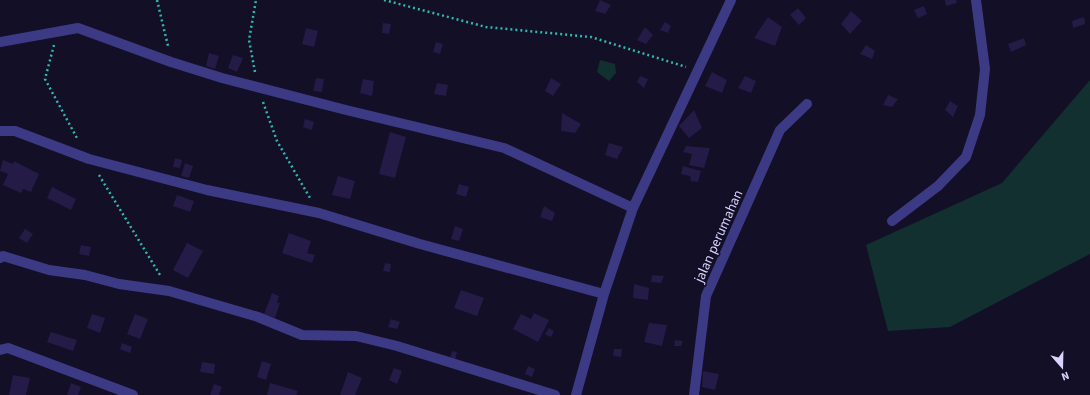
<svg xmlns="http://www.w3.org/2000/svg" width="1090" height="395" font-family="'Source Sans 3',sans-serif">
  <rect width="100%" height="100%" fill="#130f26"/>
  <path fill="#12302f" d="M600 60 615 64 616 73 609 81 597 72Z
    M1090 80V254L950 327 888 331 866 245 1002 183Z"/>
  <path fill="#241b47" d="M600 0 611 5 605 14 595 11Z
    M945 0H956L957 3 946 6Z
    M924 6 927 14 918 18 914 10Z
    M798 8 806 18 799 25 790 15Z
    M851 11 862 21 850 34 841 24Z
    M768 17 782 27 775 46 754 38Z
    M1084 17 1085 24 1073 28 1072 21Z
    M665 22 671 26 668 33 660 30Z
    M383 23 391 24 389 34 382 33Z
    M645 27 653 35 646 44 637 40Z
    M306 28 318 31 314 47 302 44Z
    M1024 38 1026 45 1011 52 1008 44Z
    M436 42 443 44 440 54 433 52Z
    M866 45 875 51 872 59 860 54Z
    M209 53 219 56 215 69 206 66Z
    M233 55 243 58 237 72 228 68Z
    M712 72 727 80 722 93 705 86Z
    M640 76 648 79 644 88 637 82Z
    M745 76 756 81 751 93 738 88Z
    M316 78 324 79 322 92 313 91Z
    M551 78 561 84 553 96 545 91Z
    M363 79 374 81 372 96 360 93Z
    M437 83 448 85 446 96 434 94Z
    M888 95 898 99 892 107 883 105Z
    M950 101 958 106 953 117 945 110Z
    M694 110 702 128 689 138 679 126Z
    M562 113 581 124 575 133 561 131Z
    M305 119 314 122 312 130 303 127Z
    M390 132 406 137 395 178 379 174Z
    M609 143 623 147 617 159 605 155Z
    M686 146 710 148 704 168 689 165 692 154 683 152Z
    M175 158 182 160 180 168 173 167Z
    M3 160 13 164 14 161 39 174 31 192 23 189 21 193 3 185 8 174 0 171Z
    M185 163 193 166 189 178 181 176Z
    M683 166 701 171 698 182 691 181 690 176 681 174Z
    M338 176 355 181 350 199 332 195Z
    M459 184 469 187 466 197 456 194Z
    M52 187 76 199 71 210 47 198Z
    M177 195 194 201 190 212 173 206Z
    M544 206 555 213 552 221 540 217Z
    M455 226 463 229 459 241 451 239Z
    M25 229 33 234 27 243 19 238Z
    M289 233 311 241 307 253 315 255 312 263 282 253Z
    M187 243 203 251 188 278 173 270Z
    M81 245 91 247 89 256 79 254Z
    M385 263 391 264 390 272 383 271Z
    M652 275 664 276 661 283 651 282Z
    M634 284 649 288 648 300 633 298Z
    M461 290 484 298 477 316 454 308Z
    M272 293 279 296 277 303H280L275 318 264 314Z
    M534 313 549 320 538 342 513 329 521 314 531 319Z
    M92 314 105 318 100 333 87 328Z
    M135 314 148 319 140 339 127 334Z
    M391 319 400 322 397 329 388 327Z
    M649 323 667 325 662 346 644 342Z
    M549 328 554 331 551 337 545 334Z
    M51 332 77 340 73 351 47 342Z
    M675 340 683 341 681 346H674Z
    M122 343 132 347 130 353 120 349Z
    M614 349H622L621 357 613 356Z
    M452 351 457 352 455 360 450 359Z
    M262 361 271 364 266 380 257 377Z
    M202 362 215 364 214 374 200 372Z
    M528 366 535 369 532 377 525 374Z
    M394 368 402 371 397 384 389 380Z
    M703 371 719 374 715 390 702 387Z
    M348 372 362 378 355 395H340Z
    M13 375 30 378 26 395H9Z
    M71 383 81 387 78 395H67Z
    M270 383 298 391 296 395H267Z
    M214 384 222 387 219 395H210Z"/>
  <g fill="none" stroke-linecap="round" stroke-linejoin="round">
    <path stroke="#2fb8b0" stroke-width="2.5" stroke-dasharray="2 3" stroke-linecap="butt" d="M157 0 168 46
      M384 0 486 27 591 37 686 67
      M54 45 45 79 78 140
      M255 72 249 40 256 0
      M263 102 277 141 310 198
      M99 175 160 275"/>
    <path stroke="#3d3a85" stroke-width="10" d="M0 42 78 28 171 62 222 78 346 110 504 148 633 208
      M0 131H15L89 159 207 190 319 213 420 244 604 294
      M892 221 938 186 966 157 980 115 985 69 976 0
      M0 258 3 256 49 270 85 275 119 284 169 291 258 317 302 335 356 336 397 346 555 395
      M0 350 8 348 133 395
      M576 395 604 294 633 208 731 0
      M694 395 706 296 780 130 807 104"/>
  </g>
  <g text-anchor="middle" stroke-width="3.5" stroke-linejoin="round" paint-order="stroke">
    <g font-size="14" fill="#d9d4ff" stroke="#130f26">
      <text transform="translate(718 236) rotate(-66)" y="5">jalan perumahan</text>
    </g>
  </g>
  <g transform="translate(1062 367) rotate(160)" stroke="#130f26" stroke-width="3" paint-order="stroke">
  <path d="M0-3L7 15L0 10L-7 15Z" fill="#d9d4ff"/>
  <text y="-6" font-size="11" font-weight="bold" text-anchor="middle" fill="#d9d4ff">N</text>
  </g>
</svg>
